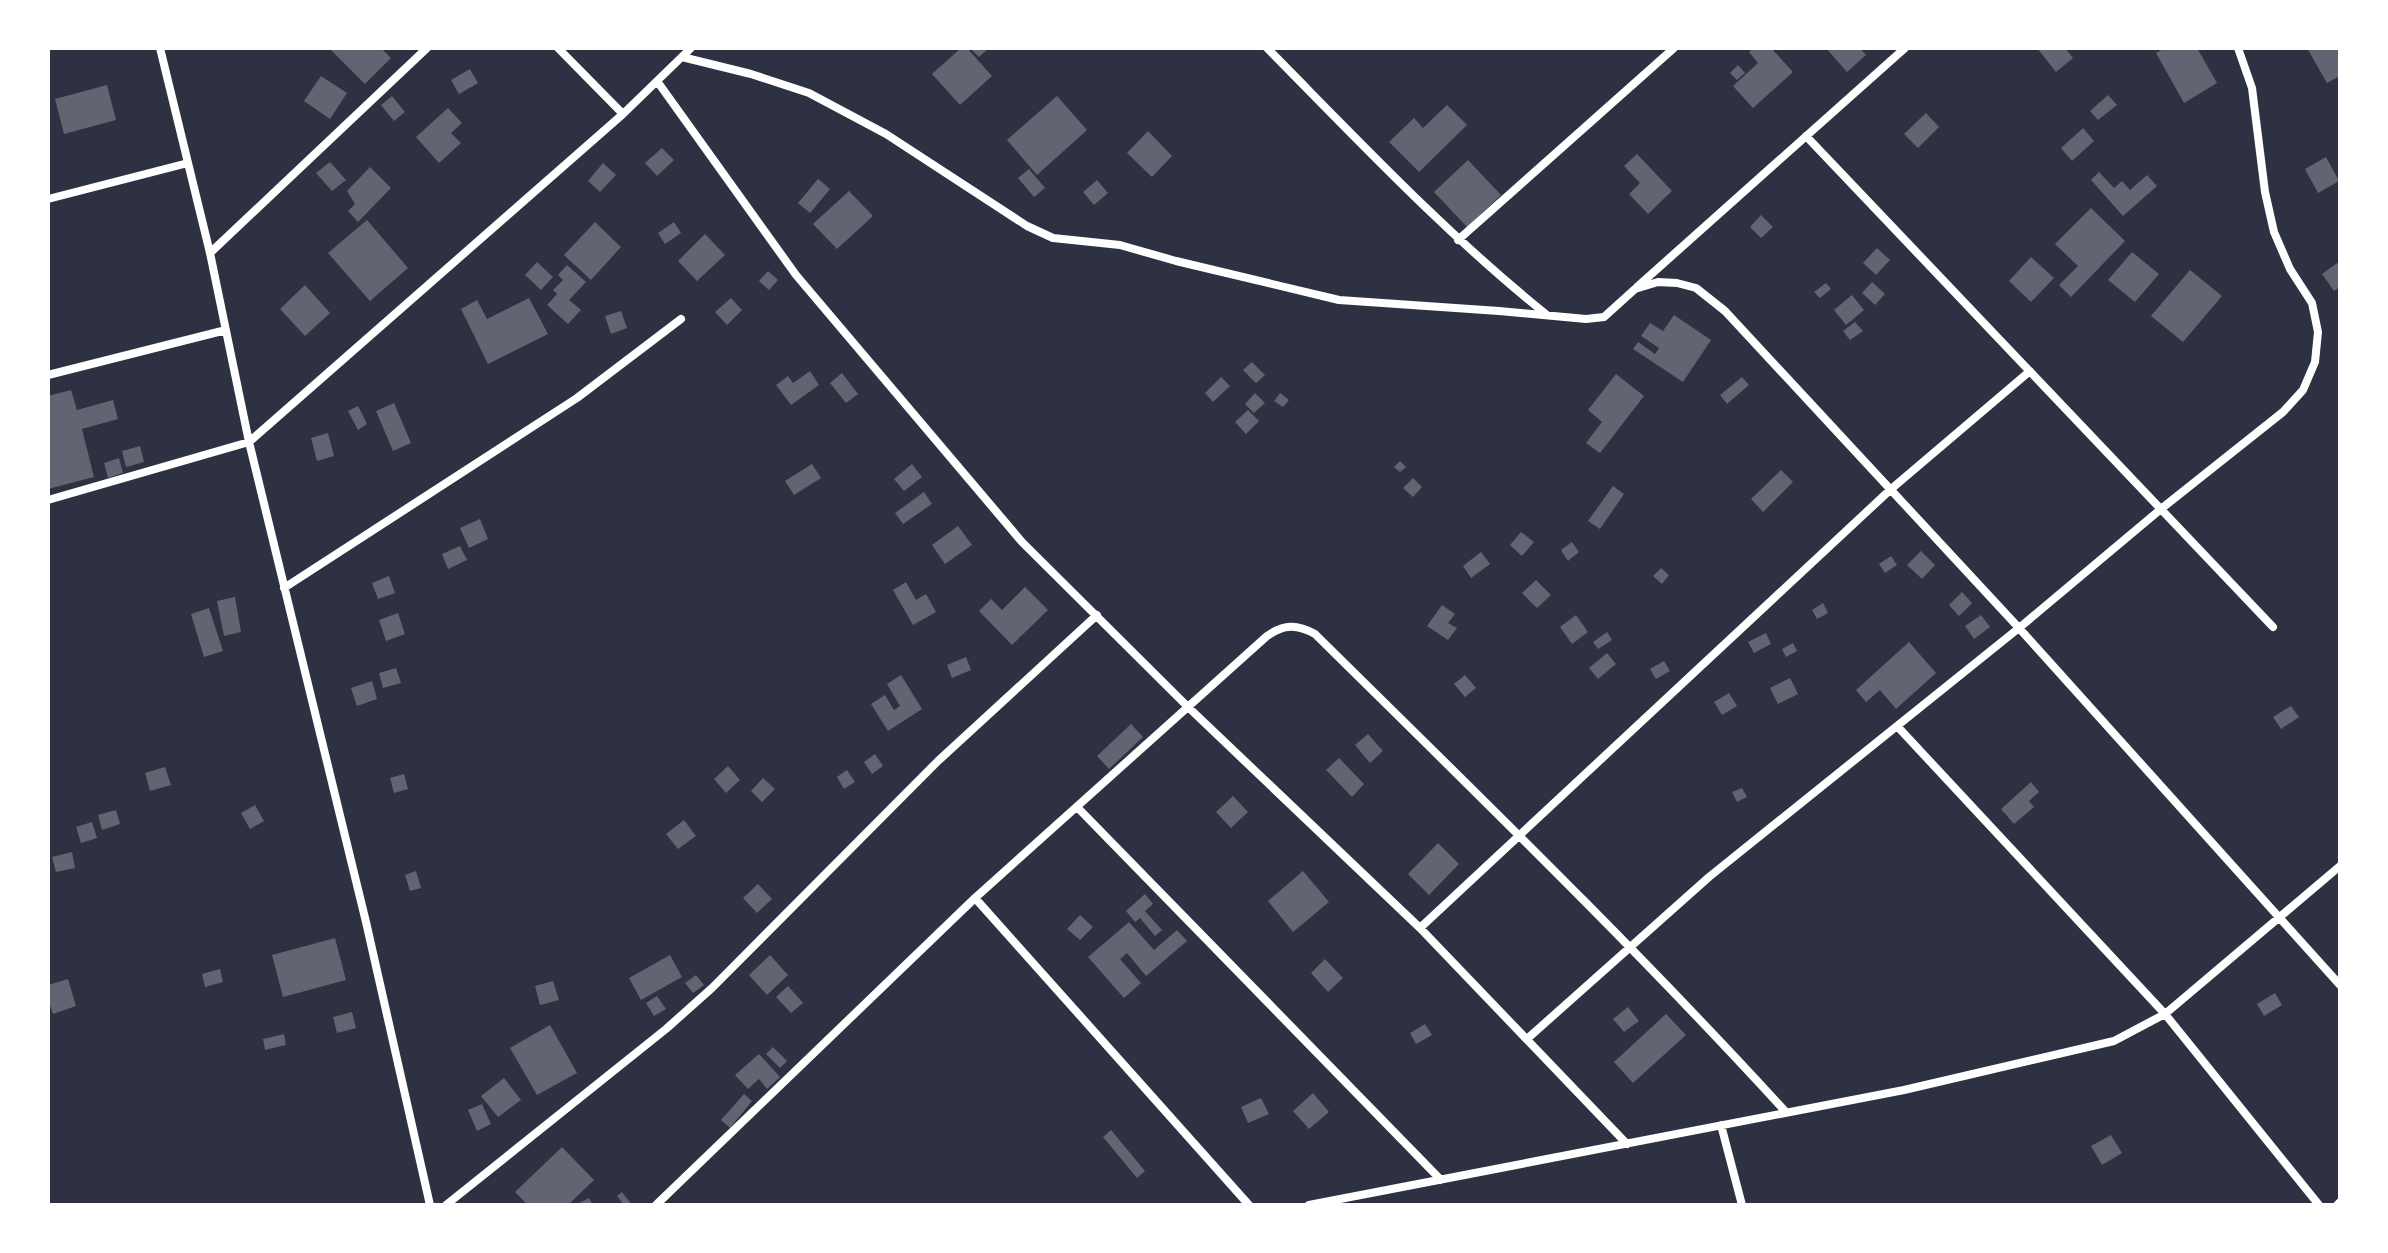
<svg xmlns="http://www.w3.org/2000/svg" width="2388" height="1253" font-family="Helvetica,sans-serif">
  <rect width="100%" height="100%" fill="#2d3142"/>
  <path fill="#626471" d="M329 48H381L391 58 365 84Z
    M961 48H967L992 76 960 105 932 74Z
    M970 48H989L979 57Z
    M1753 48H1771L1793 72 1753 108 1733 86 1758 63 1749 52Z
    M1826 48H1860L1866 55 1847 72Z
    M2037 48H2065L2073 58 2056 72Z
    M2165 48H2197L2217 83 2184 103 2156 53Z
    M2307 48H2340V76L2327 83Z
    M1738 65 1745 73 1737 80 1730 73Z
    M470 69 478 83 459 94 451 80Z
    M321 76 347 93 330 119 304 101Z
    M107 85 116 120 64 134 55 99Z
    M2108 95 2117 105 2098 120 2090 111Z
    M392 96 405 112 394 121 381 105Z
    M1057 96 1087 130 1037 175 1007 140Z
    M1447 105 1467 125 1419 172 1389 142 1414 118 1423 128Z
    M448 108 462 123 451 133 461 143 439 163 416 137Z
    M1926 113 1939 127 1918 148 1904 134Z
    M2083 128 2094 141 2072 161 2061 148Z
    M1148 131 1172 156 1152 177 1127 153Z
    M662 148 674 160 657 176 645 163Z
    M1637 154 1672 191 1648 214 1629 194 1640 183 1624 166Z
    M2326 157 2339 181 2318 193 2305 169Z
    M1468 160 1501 195 1467 227 1434 192Z
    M330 162 346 180 332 191 316 173Z
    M603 163 616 175 600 192 588 181Z
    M370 167 391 188 358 222 348 211 355 204 347 191Z
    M1029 169 1045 188 1034 197 1018 178Z
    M2099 172 2114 188 2122 181 2130 190 2147 175 2157 186 2123 216 2091 180Z
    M818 179 830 189 810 213 798 203Z
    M1097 180 1108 193 1094 205 1083 192Z
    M849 191 873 216 837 249 813 224Z
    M2091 208 2125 241 2071 297 2059 285 2078 266 2055 244Z
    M1761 215 1773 227 1761 238 1750 227Z
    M367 220 408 268 370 301 328 253Z
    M595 222 621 247 591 280 564 255Z
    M674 222 681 233 665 244 658 233Z
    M705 234 725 255 697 281 678 261Z
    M1877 248 1890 260 1876 275 1863 263Z
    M2132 252 2159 274 2135 302 2108 280Z
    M2031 257 2054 278 2031 302 2009 281Z
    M2340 261V287L2334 291 2322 274Z
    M537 262 553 277 541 290 525 275Z
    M567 265 586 282 569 300 581 310 568 324 547 305 557 294 553 290 563 280 558 275Z
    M2190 270 2222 296 2183 342 2151 316Z
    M768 271 778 280 769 290 759 281Z
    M1872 282 1885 294 1875 305 1862 293Z
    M1826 283 1831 289 1820 298 1814 292Z
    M305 285 330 313 305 336 280 309Z
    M1852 295 1864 310 1846 325 1834 310Z
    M529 298 548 334 488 364 461 309 477 300 487 319Z
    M731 298 742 310 727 325 715 312Z
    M621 311 627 328 611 334 605 316Z
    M1674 315 1711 340 1683 382 1633 349 1638 342 1655 354 1659 348 1641 336 1650 323 1663 331Z
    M1855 322 1863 331 1850 340 1843 331Z
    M1252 362 1265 375 1256 383 1243 370Z
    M810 371 819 385 791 405 776 385 788 376 793 383Z
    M842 373 858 394 846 403 830 383Z
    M1616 374 1644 396 1600 453 1586 443 1602 422 1588 410Z
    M1221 377 1230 386 1213 402 1205 393Z
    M1742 377 1749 385 1727 404 1720 395Z
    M71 390 77 410 113 400 118 419 82 429 94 477 48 489V396Z
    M1255 393 1265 403 1254 413 1245 404Z
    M1280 393 1289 400 1283 407 1274 401Z
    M394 403 411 443 393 451 376 411Z
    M358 406 367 424 358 430 348 411Z
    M1248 410 1259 421 1246 434 1235 422Z
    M328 433 334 456 317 461 311 438Z
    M140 446 144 462 126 467 122 451Z
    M119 458 123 473 108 478 104 463Z
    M1400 461 1406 467 1400 472 1394 467Z
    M812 464 821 478 794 495 785 481Z
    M912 464 922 477 904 491 894 479Z
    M1781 470 1793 482 1763 512 1751 499Z
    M1413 478 1422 487 1413 497 1403 488Z
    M1613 486 1624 494 1600 529 1588 521Z
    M924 492 932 504 903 524 895 513Z
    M480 519 488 539 469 548 460 528Z
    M958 526 972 545 945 564 932 545Z
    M1521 532 1534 542 1522 556 1510 545Z
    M1572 542 1579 552 1568 561 1561 550Z
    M460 546 467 560 448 569 442 554Z
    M1921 551 1935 565 1922 579 1907 565Z
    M1481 552 1490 564 1471 578 1463 566Z
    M1891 556 1897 565 1885 573 1879 564Z
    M1661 568 1669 575 1662 584 1653 576Z
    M389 576 395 593 378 599 372 583Z
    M1536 580 1551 595 1537 608 1522 593Z
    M906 582 916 600 926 594 936 612 913 625 893 590Z
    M1025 587 1048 610 1012 645 979 611 991 599 1002 610Z
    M1962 592 1972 603 1959 616 1949 605Z
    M235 597 241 632 224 636 217 601Z
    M1823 603 1828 613 1817 619 1812 610Z
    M1442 605 1455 614 1448 623 1457 628 1448 640 1427 626Z
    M209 608 223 651 204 657 191 614Z
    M398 613 405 634 386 641 379 620Z
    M1576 615 1588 632 1572 644 1560 627Z
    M1981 615 1990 627 1974 639 1965 626Z
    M1607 632 1612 640 1598 649 1593 642Z
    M1766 633 1771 644 1754 653 1748 642Z
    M1909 642 1936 673 1896 709 1880 690 1866 702 1856 690Z
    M1793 643 1797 651 1786 657 1782 649Z
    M1607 653 1616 664 1598 679 1589 668Z
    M966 657 971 670 952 678 947 665Z
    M1664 661 1670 671 1656 679 1650 669Z
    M396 668 401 683 383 688 379 673Z
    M901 675 922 709 888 731 871 704 885 695 894 710 900 706 887 684Z
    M1465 675 1476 688 1465 697 1454 684Z
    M1790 678 1798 694 1778 704 1770 688Z
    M372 681 377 699 357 706 351 688Z
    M1729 693 1737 706 1722 715 1714 702Z
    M2291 706 2299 717 2281 729 2273 717Z
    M1131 724 1143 737 1109 769 1097 756Z
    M1368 734 1383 751 1370 763 1355 745Z
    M875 754 883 766 872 774 864 762Z
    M1339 758 1364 784 1352 797 1326 770Z
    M728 766 740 780 726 793 714 779Z
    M165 767 171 785 150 791 145 773Z
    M847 770 855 782 844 789 837 777Z
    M404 774 408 789 394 793 390 778Z
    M763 778 775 789 762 802 751 791Z
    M2031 782 2039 792 2029 801 2034 807 2014 824 2001 809Z
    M1742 788 1747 797 1737 802 1732 792Z
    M1233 796 1248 812 1231 828 1216 812Z
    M255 805 264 821 250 829 241 813Z
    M116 810 120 824 102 830 98 815Z
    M684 820 696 836 678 849 666 834Z
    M92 822 97 838 81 843 76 827Z
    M1438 843 1459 864 1429 895 1408 874Z
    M72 852 75 868 56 872 52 857Z
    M416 871 421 888 410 891 405 875Z
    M1303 871 1329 902 1293 932 1268 901Z
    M758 884 772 899 757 913 743 898Z
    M1145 894 1153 904 1145 911 1162 930 1155 936 1140 918 1135 922 1126 911Z
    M1080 915 1093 927 1080 940 1067 929Z
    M1129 922 1154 950 1177 930 1187 941 1146 976 1127 953 1120 959 1141 983 1124 998 1088 957Z
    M335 938 346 980 283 997 272 955Z
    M670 955 682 977 641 1000 629 978Z
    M770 955 788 975 767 995 749 975Z
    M1325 959 1343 978 1328 992 1311 973Z
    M220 969 223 982 205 987 202 974Z
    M696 975 704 985 693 993 685 983Z
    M68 979 76 1006 53 1014 48 999V985Z
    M553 981 559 1000 540 1005 535 986Z
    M788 986 803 1003 791 1013 776 997Z
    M2275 993 2282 1005 2264 1016 2257 1004Z
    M657 996 666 1009 654 1016 646 1003Z
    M1628 1007 1639 1021 1624 1032 1613 1019Z
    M352 1012 356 1028 337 1033 333 1017Z
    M1666 1014 1686 1035 1633 1083 1614 1062Z
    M1425 1024 1432 1035 1416 1044 1410 1033Z
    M550 1025 577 1073 537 1095 510 1048Z
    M284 1034 286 1045 265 1050 263 1039Z
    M773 1047 787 1061 780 1068 766 1054Z
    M759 1054 780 1077 767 1089 759 1079 748 1089 735 1075Z
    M504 1078 521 1100 498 1117 481 1096Z
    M1313 1093 1329 1112 1309 1129 1293 1111Z
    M744 1094 752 1101 730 1128 721 1120Z
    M1261 1098 1269 1114 1248 1123 1241 1107Z
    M482 1104 491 1124 477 1131 468 1110Z
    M1111 1130 1145 1171 1137 1178 1103 1137Z
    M2111 1135 2122 1153 2102 1165 2091 1146Z
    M562 1147 594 1180 568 1205H528L515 1192Z
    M622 1192 632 1205H624L617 1196Z
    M589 1198 593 1205H575Z"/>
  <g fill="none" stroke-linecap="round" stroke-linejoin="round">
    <path stroke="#fff" stroke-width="8" d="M160 48 210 253 249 442 366 922 430 1205
      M558 48 623 114
      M1267 48C1358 140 1446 234 1547 315
      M682 57 751 74 809 93 886 134 1027 226 1053 238 1120 245 1176 261 1339 300 1499 311 1586 319 1604 317 1635 289 1658 282 1677 283 1696 288 1725 311 2019 628 2340 985
      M657 81 796 275 1022 542 1188 707 1420 928 1627 1144
      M1806 136 2273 627
      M48 199 188 163
      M1458 240 1674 48
      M210 253 427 48
      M1637 287 1905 48
      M48 375 226 330
      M48 500 249 442 623 114 691 48
      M284 588 577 398 681 319
      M1897 726 2165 1014 2319 1205
      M1077 807 1441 1180
      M975 898 1249 1205
      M1420 928 1890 490 2030 371
      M1527 1039 1709 877 2019 628 2161 509 2283 412 2303 390 2315 362 2318 332 2312 303 2290 269 2274 232 2265 192 2252 88 2238 48
      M1721 1125 1742 1205
      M446 1205 666 1029 712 988 938 761 1097 615
      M656 1205 975 898 1267 636C1284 624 1297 624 1315 634 1474 791 1634 946 1785 1111
      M1309 1205 1904 1090 2114 1041 2165 1014 2340 866
      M2337 1205 2340 1202"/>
  </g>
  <rect width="2388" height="1253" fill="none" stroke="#ffffff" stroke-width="100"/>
</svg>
